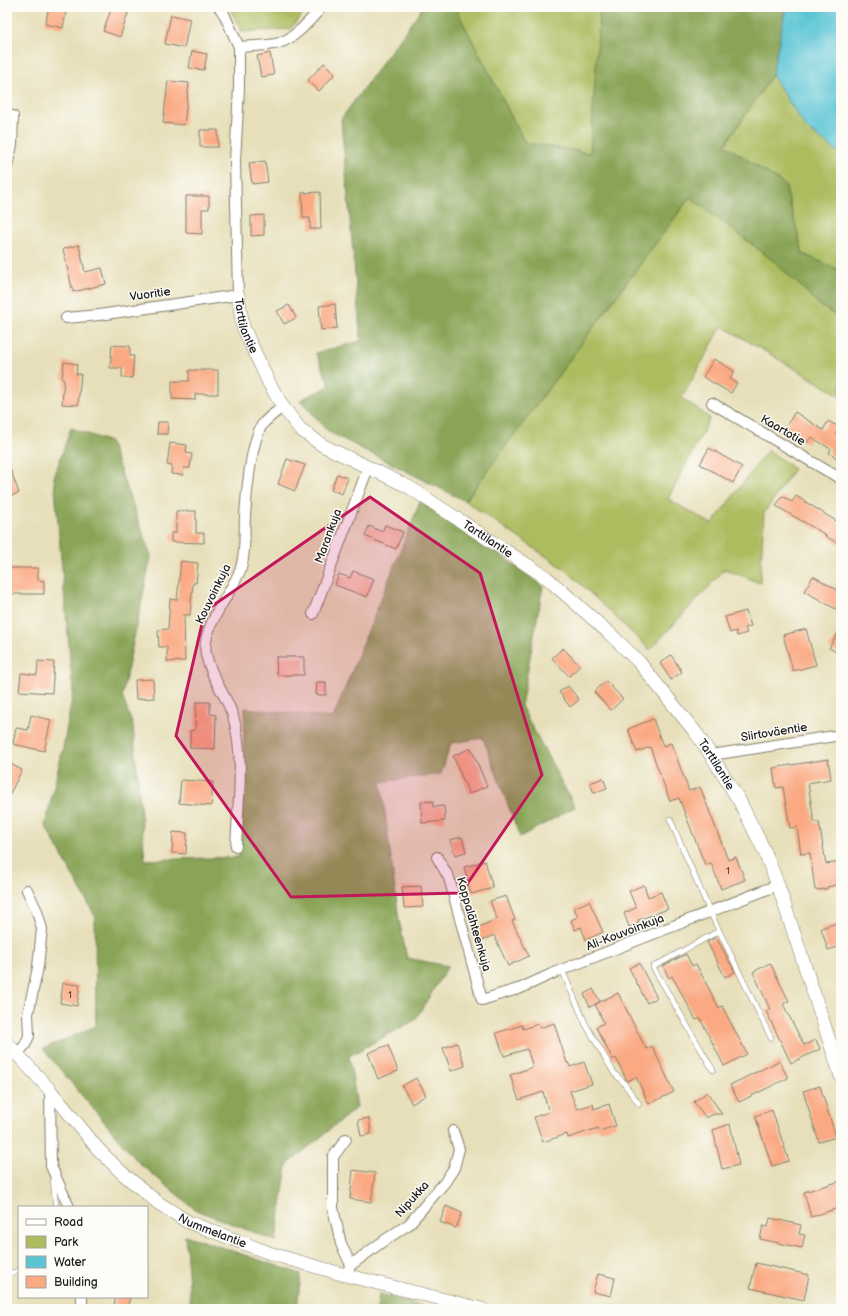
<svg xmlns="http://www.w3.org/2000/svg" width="848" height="1316" font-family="'Balsamiq Sans',sans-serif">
  <rect width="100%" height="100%" fill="#fdfcf7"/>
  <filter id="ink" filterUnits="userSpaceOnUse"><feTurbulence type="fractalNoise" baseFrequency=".025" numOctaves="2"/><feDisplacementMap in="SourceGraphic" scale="8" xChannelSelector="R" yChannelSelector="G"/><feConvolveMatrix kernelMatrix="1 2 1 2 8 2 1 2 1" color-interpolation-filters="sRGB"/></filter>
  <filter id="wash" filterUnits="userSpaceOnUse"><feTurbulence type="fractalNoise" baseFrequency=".012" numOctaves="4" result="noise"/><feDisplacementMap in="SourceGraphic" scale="16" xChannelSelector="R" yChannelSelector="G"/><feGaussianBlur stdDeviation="0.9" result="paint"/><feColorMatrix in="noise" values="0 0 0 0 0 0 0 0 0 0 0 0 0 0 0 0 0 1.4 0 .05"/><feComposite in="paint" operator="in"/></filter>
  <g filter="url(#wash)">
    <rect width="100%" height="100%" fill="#e7dfb9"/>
    <path fill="#acbc5f" stroke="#646c3e" d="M229 7H309L290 29 242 32Z
      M455 7H600L591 153 525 143Z
      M772 75 806 128 841 154V271L803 254 785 185 725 145Z
      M690 197 775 262 821 306 841 319V396L722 326 682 398 710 418 668 499 712 524 768 450 794 469 764 513 760 583 725 569 650 650 566 570 465 501Z"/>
    <path fill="#89a456" stroke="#526039" d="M423 7H455L525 143 590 153 600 7H786L772 75 725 145 785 185 803 254 841 271V319L821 306 775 262 690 197 465 501 329 432 300 400 330 386 316 353 361 341 341 119Z
      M71 428 110 442 151 556 122 696 133 726 145 860 239 857 245 708 333 718 420 502 452 520 543 586 521 706 575 807 520 837 483 738 451 743 441 774 381 782 399 920 407 958 448 966 415 1020 349 1056 357 1107 287 1165 276 1241 196 1210 138 1162 43 1049 96 1026 95 916 45 825 63 748 73 693 54 477Z
      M185 1235 301 1274 297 1309H191Z
      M379 1294 434 1309H377Z"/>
    <path fill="#5ac5d5" stroke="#3b7078" d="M786 7H841V154L806 128 772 75Z"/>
    <g id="blocks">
      <path fill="#faa982" d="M49 7H67L63 28 45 24Z
        M112 7 128 13 120 37 103 31Z
        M171 15 190 19 184 48 165 44Z
        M192 51 207 54 204 70 189 68Z
        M270 53 274 75 261 77 257 56Z
        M324 63 335 74 319 91 308 80Z
        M168 81 189 83 184 125 163 123Z
        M200 130H218V147H200Z
        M265 161 268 182 252 184 249 163Z
        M320 192 321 229H310V218H303L302 193Z
        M186 196H209V209H202V234L186 233Z
        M264 215V235L251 236V216Z
        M79 245 85 272 102 268 106 284 73 292 63 249Z
        M335 304 337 328 321 330 319 306Z
        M289 305 296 318 284 324 277 311Z
        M112 345 130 346V356H134L132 378 122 377V368H110Z
        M714 359 734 371 730 379 737 383 731 393 703 377Z
        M64 362 77 364 76 374H81L78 405 62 404 64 380 62 379Z
        M189 370H218V394H195V400L172 399V381H189Z
        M795 412 823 430 828 421 839 427 836 434 840 437 841 435V461L829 453 831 449 811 437 807 443 785 428Z
        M158 422H168L167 434H157Z
        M170 443 187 445 186 453 192 454 190 468H184L183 475 171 474 172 466 167 465Z
        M709 448 742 467 733 483 700 464Z
        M287 459 305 465 295 491 278 484Z
        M7 463H8L19 493 7 497Z
        M337 474 348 478 342 494 331 490Z
        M782 496 792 502 796 496 841 524V545L825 536 826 535 776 506Z
        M176 511H196V533H204V543L171 542V533H176Z
        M385 525 403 532 396 549 365 536 369 526 382 532Z
        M181 561 198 563 196 583H193L190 615H184L185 661 167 662V647H159L158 630 168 629 170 599 177 600Z
        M7 568H38V580L44 581V594H7Z
        M353 571 374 579 367 597 335 585 339 574 350 578Z
        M813 576 841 592V612L804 591Z
        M746 611 751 626 745 628 747 633 737 636 736 631 730 633 725 617Z
        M841 628V655L829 648Z
        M806 629 816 665 793 671 783 635Z
        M563 648 580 666 569 676 552 658Z
        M671 655 682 672 671 680 660 663Z
        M276 657H304V675H277Z
        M38 661 54 662 52 693 19 691 21 673 37 675Z
        M153 679 154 698 136 699 135 680Z
        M606 681 623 699 611 710 594 692Z
        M317 682H326V695H316Z
        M568 686 579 700 570 707 559 692Z
        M196 702H210V714L216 715 215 749 190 748V731L195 730Z
        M31 715 51 720 44 751 13 744 16 728 28 730Z
        M653 719 663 746 671 743 689 791 700 787 728 860 736 857 745 880 721 889 711 863 705 865 679 798 670 801 650 747 637 752 628 729Z
        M471 748 487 786 469 794 453 756Z
        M828 759 831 779 808 783 814 822H819L826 864 841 862V884L827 887V889L815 890 810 853 801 854 797 827 790 828 783 787 776 788 773 768Z
        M7 762 22 770 7 799Z
        M603 778 607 788 594 793 590 783Z
        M181 780 213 782 211 806 179 803Z
        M433 801V807L444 806 445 821 422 823 421 802Z
        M173 832 187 833 186 854 172 853Z
        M462 837 466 852 455 855 450 840Z
        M485 861 493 888 471 894 464 867Z
        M644 885 648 897 661 892 668 909 638 920 639 923 629 927 624 913 636 908 629 891Z
        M421 886 423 907 404 908 402 887Z
        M506 896 515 920 512 921 529 956 508 966 494 935 478 942 472 930 497 919 490 901Z
        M589 901 603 932 586 940 581 927 575 930 571 920 578 917 574 908Z
        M837 923 841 934V946L828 950 821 928Z
        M716 937 735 972 725 977 707 942Z
        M686 954 692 966 696 964 719 1008 722 1006 747 1054 724 1066 700 1018 696 1020 672 976 669 978 663 966Z
        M639 963 657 998 647 1003 629 968Z
        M770 963 789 1001 783 1004 804 1045 816 1040 820 1049 791 1063 766 1011 770 1009 753 972Z
        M63 983 80 985 77 1006 60 1003Z
        M593 989 600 1002 590 1007 584 994Z
        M618 993 646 1049 652 1046 674 1092 649 1104 636 1077 627 1081 616 1058 613 1060 596 1027 604 1023 595 1004Z
        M554 1023 567 1063 568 1062 570 1067 584 1062 592 1084 570 1091 577 1109 593 1104 594 1109 609 1104 616 1126 599 1131 598 1128 568 1138 567 1134 543 1142 534 1117 549 1112 543 1092 519 1100 510 1075 533 1067 527 1049 504 1056 496 1033 522 1025 523 1029 538 1024 540 1028Z
        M457 1043 465 1066 451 1071 443 1048Z
        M388 1045 398 1071 378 1079 368 1053Z
        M779 1061 788 1078 739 1102 730 1085Z
        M416 1078 426 1095 412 1104 402 1086Z
        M820 1086 836 1137 819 1142 803 1091Z
        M707 1092 722 1114H714L706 1118 694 1102Z
        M772 1110 789 1161 772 1166 755 1116Z
        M369 1118 371 1134 361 1136 358 1120Z
        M730 1124 739 1165 722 1169 713 1130Z
        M353 1170 375 1173 371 1202 350 1199Z
        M841 1181V1207L811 1217 804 1192Z
        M446 1206 462 1213 456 1228 440 1222Z
        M770 1218 801 1225 799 1234 805 1235 802 1248 760 1239 763 1226 768 1227Z
        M756 1263 809 1275 804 1300 750 1288Z
        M598 1274 615 1278 611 1296 593 1292Z
        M116 1297H130L127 1309H113Z"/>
    </g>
  </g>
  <g filter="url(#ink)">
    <use href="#blocks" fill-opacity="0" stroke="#827e6a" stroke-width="1"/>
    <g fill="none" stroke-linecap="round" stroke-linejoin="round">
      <defs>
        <path id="service" d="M670 819 710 912 771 1038
          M562 970 586 1025 614 1073 623 1082 639 1104
          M713 1070 653 967 719 931
          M53 1179 56 1207
          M7 1274 19 1271"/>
        <path id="minor" d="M239 47C250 46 269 46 279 43 297 37 310 20 322 7
          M7 166 12 145 13 116
          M66 318 99 315 238 295 235 161 239 88V47L224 14 219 7
          M712 403 841 479
          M313 614 368 468
          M711 755 841 735
          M236 846C238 803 245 757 233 716 226 695 210 676 206 654 201 626 232 594 241 568 246 552 244 534 245 517 246 496 251 442 262 425 267 418 276 412 283 407
          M437 857 449 878 482 1000 521 988 556 972 778 885
          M18 1053 25 1045 29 1036 28 1014 38 967 42 929 37 911 27 890
          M50 1090 51 1166 69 1207
          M346 1139 333 1157V1208L341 1244 351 1265
          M345 1275 351 1265 382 1242 409 1224 445 1182 454 1168 459 1149 453 1131
          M82 1309V1297"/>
        <g id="tertiary">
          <path id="s1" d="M238 295 243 327 269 383 283 407 300 429 322 445 409 487 547 578 608 632 639 662 696 733 711 755 740 802 764 850 778 885 841 1076"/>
          <path id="s2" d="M7 1043 50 1090 98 1149 121 1172 157 1202 188 1222 272 1254 345 1275 482 1309"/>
        </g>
      </defs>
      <use href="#service" stroke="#827e6a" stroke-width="6"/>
      <use href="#minor" stroke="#827e6a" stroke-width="12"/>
      <use href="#tertiary" stroke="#827e6a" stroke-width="14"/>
      <use href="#service" stroke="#fff" stroke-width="5"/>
      <use href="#minor" stroke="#fff" stroke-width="10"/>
      <use href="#tertiary" stroke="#fff" stroke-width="13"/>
    </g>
  </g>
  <path fill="#c2185b" fill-opacity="0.2" stroke="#c2185b" stroke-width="3" stroke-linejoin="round" d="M370 497 480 573 542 775 461 893 291 897 176 736 205 611Z"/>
  <g text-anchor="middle" stroke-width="3" stroke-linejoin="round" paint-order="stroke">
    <g font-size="10" fill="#543f36">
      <text x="728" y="874">1</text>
      <text x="70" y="998">1</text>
    </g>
    <g font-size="12" fill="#1c1c1c" stroke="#fdfcf7">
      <text transform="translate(150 294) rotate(-8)" y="4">Vuoritie</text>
      <text dy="4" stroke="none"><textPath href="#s1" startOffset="32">Tarttilantie</textPath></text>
      <text transform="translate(783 430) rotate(30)" y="4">Kaartotie</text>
      <text transform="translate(328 536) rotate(-70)" y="4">Marankuja</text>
      <text dy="4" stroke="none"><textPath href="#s1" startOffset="368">Tarttilantie</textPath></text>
      <text transform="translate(213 594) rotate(-64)" y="4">Kouvoinkuja</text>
      <text transform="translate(774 732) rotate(-9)" y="4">Siirtoväentie</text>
      <text dy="4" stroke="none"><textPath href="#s1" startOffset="692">Tarttilantie</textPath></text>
      <text transform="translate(474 924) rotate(74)" y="4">Koppalähteenkuja</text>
      <text transform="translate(625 932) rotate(-21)" y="4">Ali-Kouvoinkuja</text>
      <text transform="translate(412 1199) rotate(-48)" y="4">Nipukka</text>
      <text dy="4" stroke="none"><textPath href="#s2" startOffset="282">Nummelantie</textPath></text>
    </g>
  </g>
  <rect width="848" height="1316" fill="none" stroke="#fdfcf7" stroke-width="24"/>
  <rect x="18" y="1206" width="130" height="92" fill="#fdfcf7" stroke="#a3a29f"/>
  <rect x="26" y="1219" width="20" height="6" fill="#ffffff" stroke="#a3a29f"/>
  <text x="54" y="1226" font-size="12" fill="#1c1c1c">Road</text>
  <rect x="26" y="1236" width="20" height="12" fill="#acbc5f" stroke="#a3a29f"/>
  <text x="54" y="1246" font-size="12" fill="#1c1c1c">Park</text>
  <rect x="26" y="1256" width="20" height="12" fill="#5ac5d5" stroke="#a3a29f"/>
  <text x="54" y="1266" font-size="12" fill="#1c1c1c">Water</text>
  <rect x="26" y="1276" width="20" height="12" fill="#faa982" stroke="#a3a29f"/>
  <text x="54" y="1286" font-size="12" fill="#1c1c1c">Building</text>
</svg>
